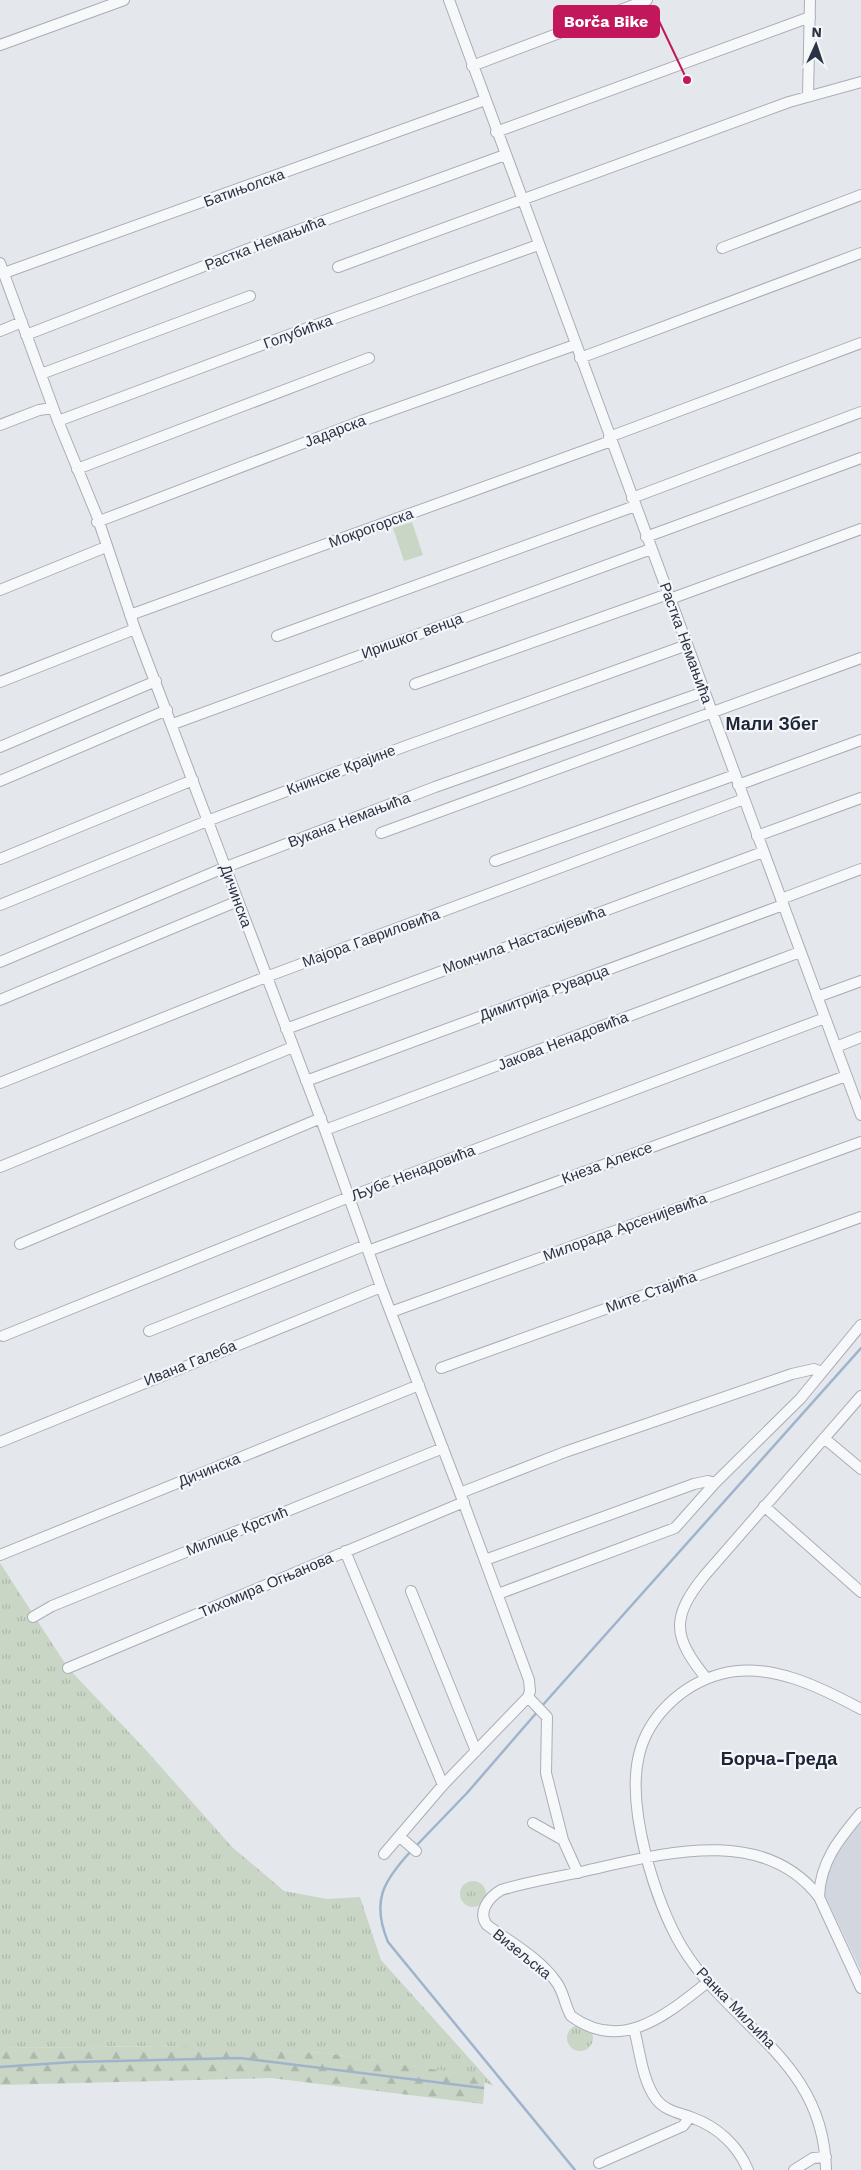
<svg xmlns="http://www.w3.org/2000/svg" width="861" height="2170" font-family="'Work Sans',sans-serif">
  <defs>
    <pattern id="grass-tufts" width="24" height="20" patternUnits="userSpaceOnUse" patternTransform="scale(1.25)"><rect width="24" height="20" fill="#c9d6c5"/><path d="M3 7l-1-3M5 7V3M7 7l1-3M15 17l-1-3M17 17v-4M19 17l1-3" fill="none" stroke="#adb8ab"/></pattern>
    <pattern id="forest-firs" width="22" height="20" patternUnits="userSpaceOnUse" patternTransform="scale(1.25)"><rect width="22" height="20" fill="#c9d6c5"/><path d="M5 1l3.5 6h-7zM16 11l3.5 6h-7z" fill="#adb8ab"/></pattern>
  </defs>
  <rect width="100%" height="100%" fill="#e4e7ec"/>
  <path fill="#d2d6de" d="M861 1821V1971L824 1893 828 1870 838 1849Z"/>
  <path fill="url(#grass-tufts)" d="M0 1563 68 1668 145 1749 232 1847 284 1891 327 1899 360 1897 381 1960 494 2086 463 2074 324 2053 168 2046 0 2048Z
    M460 1894a13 13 0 1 1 26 0a13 13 0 1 1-26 0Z
    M567 2038a13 13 0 1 1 26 0a13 13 0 1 1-26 0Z"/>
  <path fill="url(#forest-firs)" d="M185 2046 324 2053 485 2077 483 2104 271 2078 0 2085V2048Z"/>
  <path fill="#c9d6c5" d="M412 522 423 555 404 561 393 528Z"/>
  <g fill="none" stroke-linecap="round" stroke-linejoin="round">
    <path stroke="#9fb4cc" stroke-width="2.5" d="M541 1707 861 1348
      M416 1846 467 1793 538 1711
      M412 1850C383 1881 371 1901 388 1942L575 2170
      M0 2067 73 2062 240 2058 483 2088"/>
    <defs>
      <path id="minor" d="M449 0 861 1115
        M0 45 124 0
        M472 66 647 0
        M808 96 810 0
        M496 132 810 17
        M722 248 861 195
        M0 263 58 421 97 516 135 629 325 1130 381 1287 460 1493 529 1680 530 1691 528 1697 443 1785 384 1854
        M338 267 789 102 861 82
        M4 273 485 100
        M0 331 22 322
        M26 335 279 237 505 155
        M580 358 861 253
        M41 374 250 296
        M58 421 310 327 538 245
        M0 425 39 410 53 408
        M609 437 861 343
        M77 469 369 358
        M632 498 861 412
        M97 522 356 423 575 345
        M646 537 861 458
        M0 590 106 547
        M670 599 861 529
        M130 615 611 441
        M277 636 635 506
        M0 682 135 629
        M415 684 668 594
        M173 724 651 549
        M0 747 156 681
        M0 781 167 710
        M738 785 861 740
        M381 833 861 658
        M757 836 861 798
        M0 859 193 780
        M495 861 735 775
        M781 899 861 869
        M0 905 207 821 406 746 687 645
        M0 962 226 867 435 787 704 692
        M817 997 861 981
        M0 1000 238 901
        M286 1029 763 852
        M836 1047 861 1037
        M306 1081 783 905
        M0 1083 266 977 744 799
        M325 1130 800 952
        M0 1167 293 1047
        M20 1244 321 1118
        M368 1251 846 1076
        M391 1312 861 1142
        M149 1331 366 1245
        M3 1336 349 1197 825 1018
        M441 1368 861 1217
        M824 1438 861 1469
        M0 1442 381 1287
        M460 1493 565 1452 792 1374 814 1369 822 1372
        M764 1506 861 1592
        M345 1551 443 1785
        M0 1555 419 1385
        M485 1560 694 1484 708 1481 715 1483
        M411 1591 476 1751
        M498 1594 675 1528 715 1483 800 1399 861 1325
        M33 1617 52 1606 443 1448
        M68 1668 464 1502
        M706 1678C672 1636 671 1617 705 1575L861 1396
        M528 1697 547 1717 546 1773 563 1840
        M533 1823 563 1840 578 1873
        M400 1837 416 1851
        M819 1897C820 1862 839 1839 861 1813
        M708 1982C668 2013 623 2054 571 2016 565 2006 564 1993 557 1983 540 1958 510 1942 487 1925 477 1912 489 1897 501 1890 530 1881 560 1877 589 1870 664 1853 764 1825 819 1897L861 1988
        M634 2029C640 2051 642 2080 656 2099 665 2111 680 2113 693 2118 718 2127 738 2146 748 2170
        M599 2163 683 2126 690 2117
        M794 2170 813 2158 826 2157
        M826 2170C824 2060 732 2029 682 1947 655 1902 626 1807 639 1755 648 1716 683 1684 721 1674 769 1661 820 1687 861 1709"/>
    </defs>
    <use href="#minor" stroke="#a9aeb7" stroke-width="12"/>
    <use href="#minor" stroke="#f7f8fa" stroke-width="10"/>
  </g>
  <g text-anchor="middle" stroke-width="4.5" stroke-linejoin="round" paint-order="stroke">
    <g font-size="15" fill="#2b3445" stroke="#f4f6f9">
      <text transform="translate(244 188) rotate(-20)" y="5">Батињолска</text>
      <text transform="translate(265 243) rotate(-21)" y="5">Растка Немањића</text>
      <text transform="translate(298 332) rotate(-20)" y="5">Голубићка</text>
      <text transform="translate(335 431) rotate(-21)" y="5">Јадарска</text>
      <text transform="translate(371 528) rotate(-20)" y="5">Мокрогорска</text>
      <text transform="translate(412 636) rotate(-20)" y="5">Иришког венца</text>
      <text transform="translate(686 643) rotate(70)" y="5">Растка Немањића</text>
      <text transform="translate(341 770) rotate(-21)" y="5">Книнске Крајине</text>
      <text transform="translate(349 820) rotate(-21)" y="5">Вукана Немањића</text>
      <text transform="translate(236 896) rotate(70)" y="5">Дичинска</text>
      <text transform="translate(371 938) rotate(-20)" y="5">Мајора Гавриловића</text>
      <text transform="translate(524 940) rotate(-20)" y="5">Момчила Настасијевића</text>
      <text transform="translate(544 993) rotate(-20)" y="5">Димитрија Руварца</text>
      <text transform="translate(563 1041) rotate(-21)" y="5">Јакова Ненадовића</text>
      <text transform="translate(607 1163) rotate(-20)" y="5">Кнеза Алексе</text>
      <text transform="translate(413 1173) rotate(-21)" y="5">Љубе Ненадовића</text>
      <text transform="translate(625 1227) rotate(-20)" y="5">Милорада Арсенијевића</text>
      <text transform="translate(651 1292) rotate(-20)" y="5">Мите Стајића</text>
      <text transform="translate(190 1363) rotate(-22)" y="5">Ивана Галеба</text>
      <text transform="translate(209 1470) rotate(-22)" y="5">Дичинска</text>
      <text transform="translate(237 1531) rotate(-22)" y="5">Милице Крстић</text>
      <text transform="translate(266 1585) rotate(-23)" y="5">Тихомира Огњанова</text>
      <text transform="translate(522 1954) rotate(39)" y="5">Визељска</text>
      <text transform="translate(736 2008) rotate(46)" y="5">Ранка Миљића</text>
    </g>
    <g font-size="18" font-weight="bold" fill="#1d2536" stroke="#f4f6f9">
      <text x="772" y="730">Мали Збег</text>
      <text x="779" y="1765">Борча-Греда</text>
    </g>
  </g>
  <path fill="none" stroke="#c2185b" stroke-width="2" d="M687 80L659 21"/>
  <circle fill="#c2185b" stroke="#f4f6f9" stroke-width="2" cx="687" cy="80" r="5"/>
  <rect fill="#c2185b" stroke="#c2185b" stroke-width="2" x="554" y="6" width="105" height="31" rx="5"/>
  <g font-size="16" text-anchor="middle" font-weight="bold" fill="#fff">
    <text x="606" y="27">Borča Bike</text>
  </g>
  <g transform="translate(816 45) rotate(3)" stroke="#f4f6f9" stroke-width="4" paint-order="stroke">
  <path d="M0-4L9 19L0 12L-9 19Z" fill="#2b3445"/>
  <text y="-8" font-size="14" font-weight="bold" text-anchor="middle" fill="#2b3445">N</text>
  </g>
</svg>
